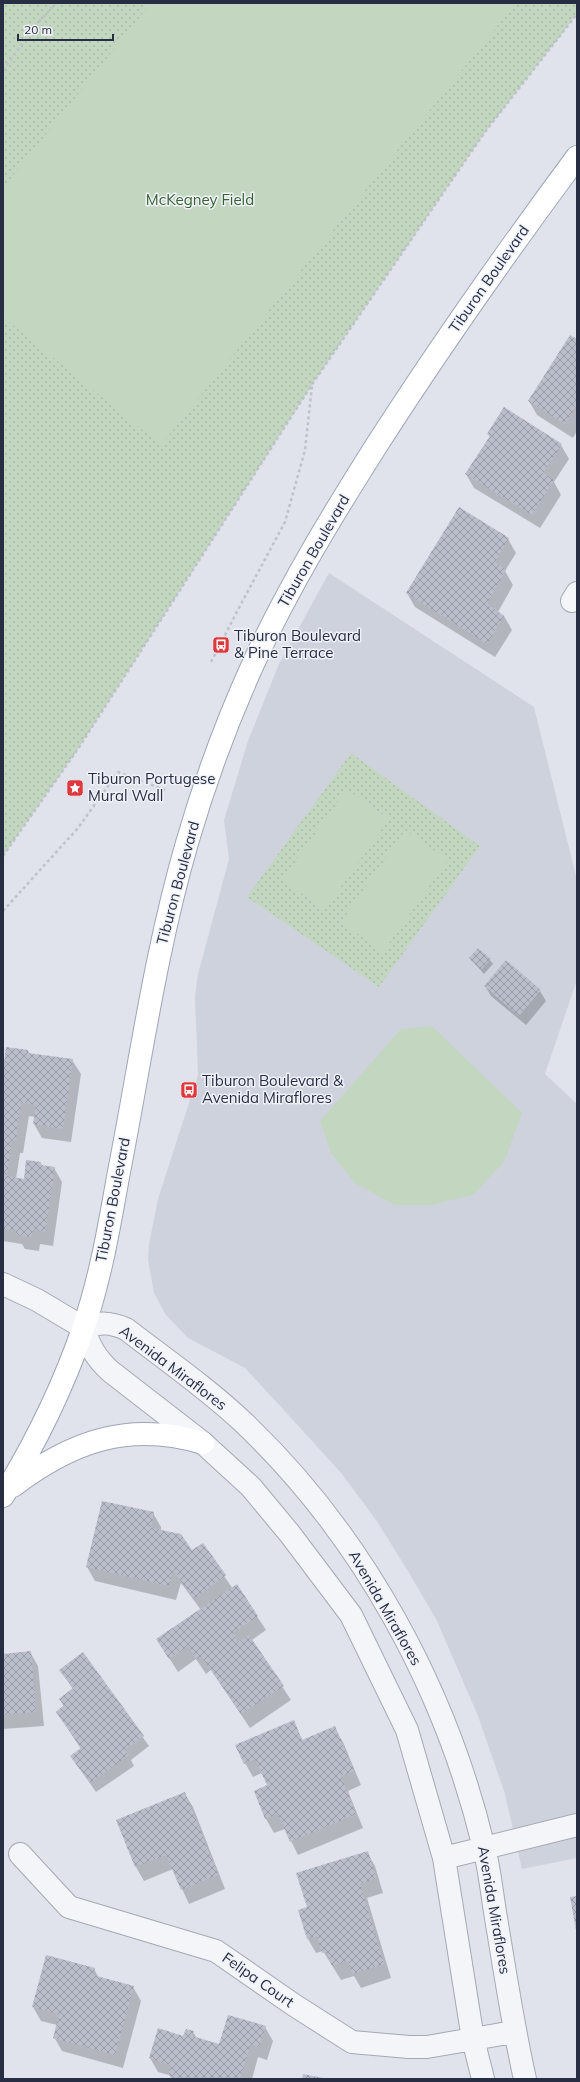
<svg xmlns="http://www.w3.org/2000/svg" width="580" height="2082" font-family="Mulish,sans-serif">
  <defs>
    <pattern id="park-dots" width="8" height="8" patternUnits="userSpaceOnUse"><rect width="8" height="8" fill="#c3d6c0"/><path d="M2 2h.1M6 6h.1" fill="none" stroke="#a8b8a6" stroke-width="1.8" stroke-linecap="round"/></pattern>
    <pattern id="building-cross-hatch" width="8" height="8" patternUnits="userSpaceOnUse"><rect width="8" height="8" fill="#babecb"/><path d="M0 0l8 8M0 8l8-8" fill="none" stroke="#979ba6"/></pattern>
  </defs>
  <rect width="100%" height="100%" fill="#e0e3eb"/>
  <path fill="#ced2dd" d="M329 573 534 707 577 880V980L545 1074 577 1104V1858L522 1869 505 1794 478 1716 437 1621 408 1571 376 1520 342 1474 282 1408 245 1368 188 1338 166 1315 154 1293 148 1260 149 1244 158 1199 198 1075 195 997 198 974 229 859 224 820 248 741 279 664Z"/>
  <path fill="url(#park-dots)" d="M3 3H577V14L485 132 313 383 78 749 3 856Z
    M351 753 480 846 379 987 247 897Z"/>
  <path fill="#c3d6c0" d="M151 3H516L161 445 3 317V188Z
    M347 789 389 819 325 910 282 880Z
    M405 830 448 860 383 952 341 922Z
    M432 1026 522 1113 504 1162 473 1195 431 1205H395L355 1183 331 1153 320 1121 401 1029Z"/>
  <path fill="#0003" d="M577 340V431L573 438 537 415 529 401Z
    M488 434 561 445 569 459 554 482 561 495 540 528 474 488 466 474 490 437Z
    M508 539 516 553 505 571 513 585 498 612 504 616 512 630 495 657 415 607 407 593Z
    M470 958 490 960 493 964 484 974Z
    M485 986 540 991 546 1001 526 1025 491 996Z
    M28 1051 30 1054 72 1060 81 1074 71 1142 42 1138 34 1124 35 1117 29 1116 23 1153H20L16 1179 25 1180 41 1163 42 1166 54 1168 62 1182 53 1246 40 1244 39 1251 25 1249 22 1244 3 1241V1077Z
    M153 1513 161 1527V1531L192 1552 202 1544 233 1589 237 1586 266 1630 252 1640 291 1700 250 1728 211 1670 206 1674 196 1659 178 1672 157 1639 201 1610 181 1583 176 1600 95 1581 87 1567Z
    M30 1652 38 1666 44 1726 3 1729V1655Z
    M83 1653 149 1746 131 1760 134 1766 96 1792 71 1756 81 1749 57 1712 64 1707 60 1699 73 1689 60 1670Z
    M293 1721 303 1741 334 1728 343 1742 361 1785 348 1791 363 1828 298 1855 285 1829 274 1833 266 1819 255 1792 268 1786 262 1773 253 1777 245 1763Z
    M185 1794 193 1807 225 1889 189 1904 173 1869 144 1881 136 1867 117 1821Z
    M367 1852 375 1866 383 1893 367 1898 391 1978 361 1988 354 1976 341 1980 323 1951 316 1953 308 1939 299 1911 308 1908Z
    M94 1969 99 1978 133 1987 141 2001 123 2068 62 2051 54 2037 57 2025 41 2021 33 2007Z
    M265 2027 273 2041 267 2060 258 2057 252 2079H172L169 2075 158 2072 150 2058 193 2032 197 2038 220 2046Z"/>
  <path fill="url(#building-cross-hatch)" d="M570 335 577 339V405L565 424 528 401Z
    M504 407 562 444 543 473 554 480 532 515 465 474 490 436 487 434Z
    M459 507 509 538 495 562 506 570 487 603 504 616 487 644 406 593Z
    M478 948 491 959 481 970 469 958Z
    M506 960 541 990 519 1016 484 986Z
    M6 1047 28 1050V1053L73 1059 63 1129 33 1124 36 1105 21 1102 16 1140 12 1139 7 1176 24 1179 26 1160 41 1162V1165L55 1167 45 1232 33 1230 31 1237 16 1235V1231L3 1229V1070Z
    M102 1501 154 1512 151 1528 181 1534 192 1550 203 1543 226 1575 194 1599 173 1570 169 1586 86 1567Z
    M237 1584 258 1616 233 1633 238 1642 249 1635 284 1686 241 1714 202 1657 197 1660 188 1646 169 1659 156 1639Z
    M31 1651 36 1712 3 1715V1654Z
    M83 1652 144 1736 125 1750 129 1755 90 1783 70 1756 81 1748 56 1712 64 1705 59 1699 73 1688 59 1670Z
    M294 1720 302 1740 335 1726 354 1771 341 1776 356 1814 290 1842 278 1814 265 1819 254 1791 267 1785 255 1759 244 1764 235 1745Z
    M185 1792 218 1875 181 1890 166 1855 135 1867 116 1820Z
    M368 1851 376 1878 360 1884 384 1964 352 1974 348 1961 332 1966 327 1952 322 1953 317 1936 307 1939 298 1910 307 1907 296 1873Z
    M577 1896V1930H576L570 1897Z
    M46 1955 95 1968 93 1975 134 1986 115 2055 53 2038 59 2014 32 2007Z
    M228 2015 266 2026 259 2047 251 2044 240 2079H172L173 2076 168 2075 171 2065 149 2058 158 2028 183 2036 186 2029 194 2031 192 2036 219 2044Z
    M303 2074 323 2078V2079H302Z"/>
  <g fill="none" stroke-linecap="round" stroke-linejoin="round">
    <defs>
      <path id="minor" d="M572 601 577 593
        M3 1284 37 1300 84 1328
        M84 1328C100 1322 110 1322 126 1329 165 1359 207 1388 243 1422 363 1536 446 1689 484 1848 490 1871 492 1895 496 1918 505 1972 513 2026 525 2079
        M84 1328C89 1346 96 1358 110 1371L203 1443 251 1487 290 1534 351 1615 407 1730 444 1858 473 2039 483 2079
        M20 1854 69 1907 216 1951 294 2005 352 2042 409 2047H427L514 2032
        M444 1858 577 1825"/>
      <path id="major" d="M13 1486C72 1441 129 1421 203 1443
        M3 1496C35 1444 63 1387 83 1329 100 1280 109 1228 118 1177 140 1065 155 953 187 843 205 781 227 721 254 662 289 586 333 514 378 443 441 345 508 250 577 157"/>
    </defs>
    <use href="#minor" stroke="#a5a9b6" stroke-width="24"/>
    <use href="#major" stroke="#9ea5b8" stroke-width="24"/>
    <path stroke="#bfc1ca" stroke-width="2.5" stroke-dasharray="3 3" stroke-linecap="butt" d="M3 70 37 24 56 3
      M211 662 241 604 285 522 305 450 312 386
      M3 856 78 749 313 383 485 132 577 14
      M3 911 78 828 118 772 165 790"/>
    <use href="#minor" stroke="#f4f5f9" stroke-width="22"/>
    <use href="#major" stroke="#fff" stroke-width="22"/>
  </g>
  <defs>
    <symbol id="bus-square" viewBox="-11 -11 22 22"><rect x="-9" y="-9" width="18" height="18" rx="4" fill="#dd383d" stroke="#f0f2f8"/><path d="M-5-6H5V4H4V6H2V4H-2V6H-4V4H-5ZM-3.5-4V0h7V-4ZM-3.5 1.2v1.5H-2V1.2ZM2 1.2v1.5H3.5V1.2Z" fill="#fff"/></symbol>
    <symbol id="sight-square" viewBox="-11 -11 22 22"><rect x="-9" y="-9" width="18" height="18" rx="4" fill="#dd383d" stroke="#f0f2f8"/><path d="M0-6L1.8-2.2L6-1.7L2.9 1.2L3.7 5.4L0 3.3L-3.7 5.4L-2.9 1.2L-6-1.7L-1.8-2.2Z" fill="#fff"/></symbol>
  </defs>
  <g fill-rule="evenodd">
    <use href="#bus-square" x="211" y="635" width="20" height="20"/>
    <use href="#sight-square" x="65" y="778" width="20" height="20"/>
    <use href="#bus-square" x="179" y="1080" width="20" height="20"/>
  </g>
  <g text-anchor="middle" stroke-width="3" stroke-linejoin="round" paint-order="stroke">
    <g font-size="15" fill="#366232" stroke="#f0f2f8">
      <text x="200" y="205">McKegney Field</text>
    </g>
    <g font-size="15" fill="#272e44" stroke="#f0f2f8">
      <text transform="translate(489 279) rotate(-55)" y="5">Tiburon Boulevard</text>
      <text transform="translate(314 551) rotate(-60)" y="5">Tiburon Boulevard</text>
      <text transform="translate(178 883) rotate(-75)" y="5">Tiburon Boulevard</text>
      <text transform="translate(113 1200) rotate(-79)" y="5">Tiburon Boulevard</text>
      <text transform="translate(173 1368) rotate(37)" y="5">Avenida Miraflores</text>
      <text transform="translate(385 1608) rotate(60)" y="5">Avenida Miraflores</text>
      <text transform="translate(494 1910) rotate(80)" y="5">Avenida Miraflores</text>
      <text transform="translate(258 1980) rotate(35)" y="5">Felipa Court</text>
    </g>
    <g font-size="15" fill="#272e44" stroke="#f0f2f8" text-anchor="start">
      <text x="234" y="641">Tiburon Boulevard<tspan x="234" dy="17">&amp; Pine Terrace</tspan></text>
      <text x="88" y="784">Tiburon Portugese<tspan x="88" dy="17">Mural Wall</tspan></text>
      <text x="202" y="1086">Tiburon Boulevard &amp;<tspan x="202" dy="17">Avenida Miraflores</tspan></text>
    </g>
  </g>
  <rect width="580" height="2082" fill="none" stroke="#272e44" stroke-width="8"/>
  <path d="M18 34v6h95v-6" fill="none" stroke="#272e44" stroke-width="2"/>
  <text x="24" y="34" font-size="12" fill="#272e44" stroke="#f0f2f8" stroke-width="3" paint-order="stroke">20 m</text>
</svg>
